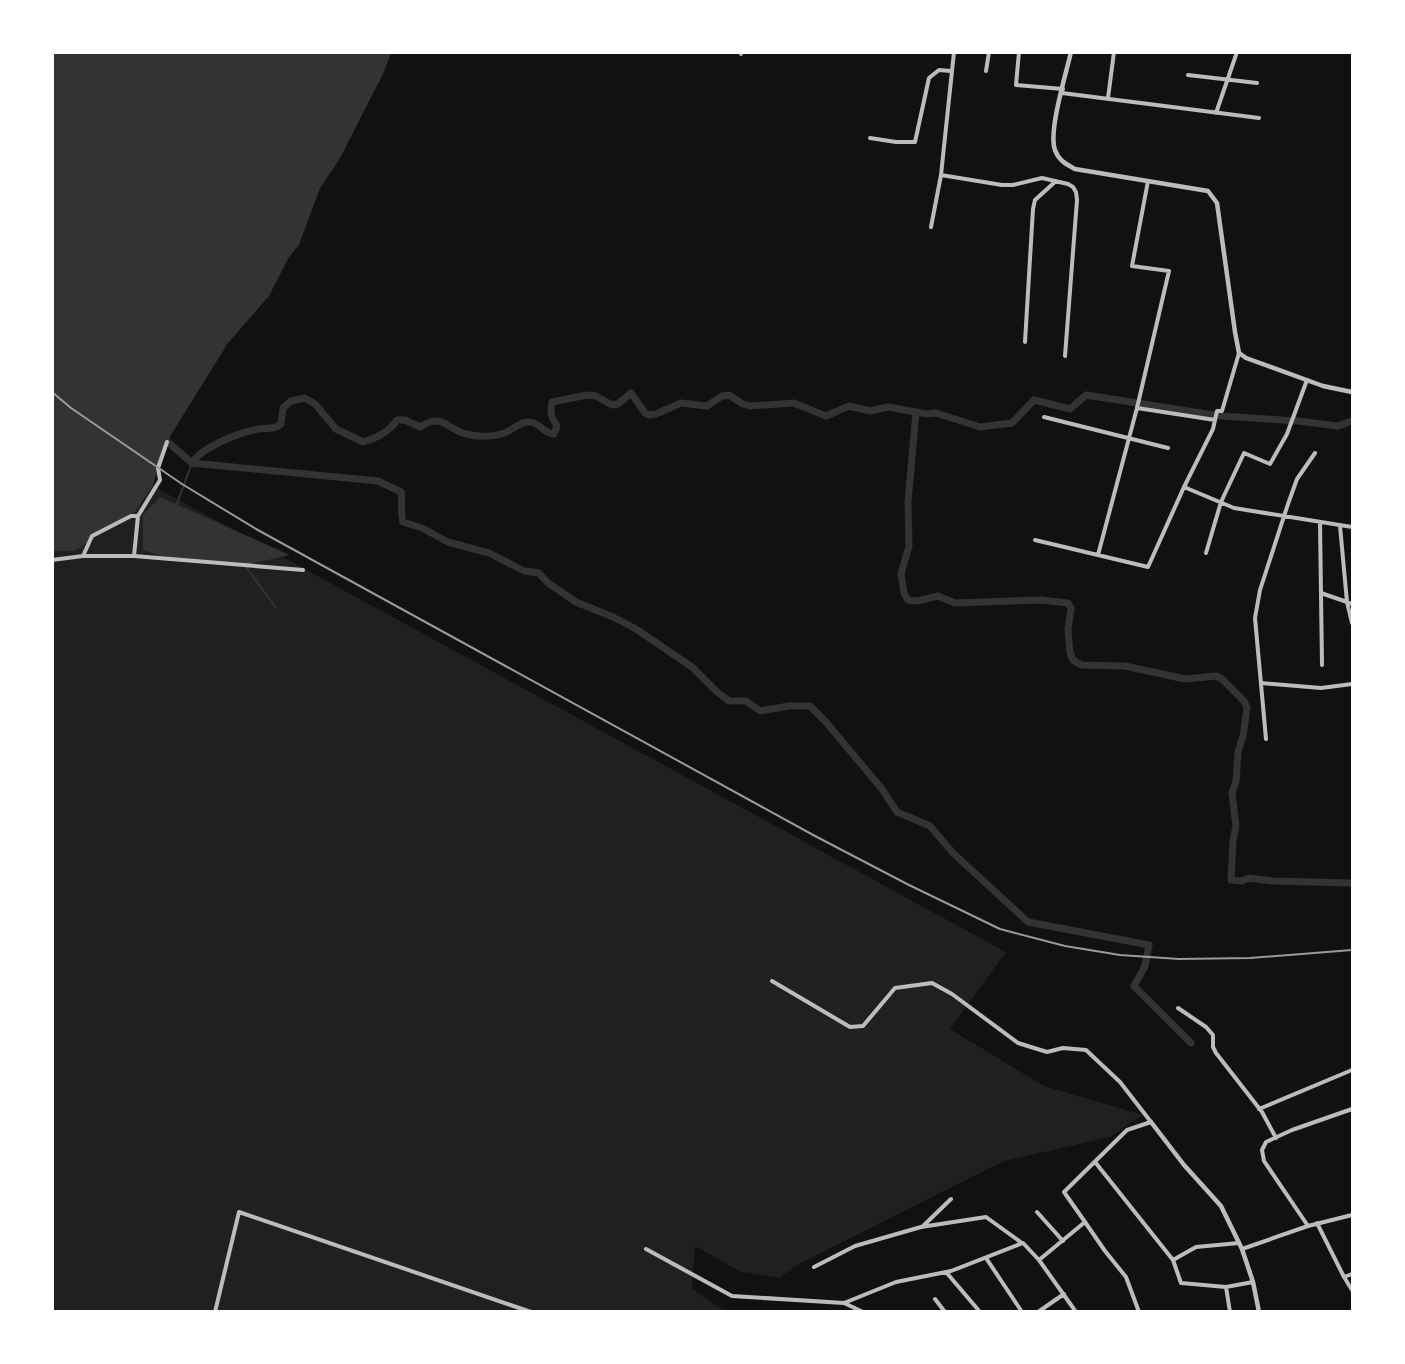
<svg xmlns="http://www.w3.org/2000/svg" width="1405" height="1364" font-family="Jost,sans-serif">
  <rect width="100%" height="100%" fill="#111"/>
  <path fill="#202020" d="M153 486 1006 952 950 1029 1044 1086 1143 1115 1110 1137 1004 1161 793 1267 780 1278 741 1272 695 1246 692 1289 725 1311H53L52 551H75L134 513Z"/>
  <path fill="#333" d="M52 53H391L384 72 339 160 320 188 299 245 289 257 269 296 228 343 182 417 163 448 153 486 134 513 75 551H52Z
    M160 497 290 555 245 565 165 557 143 550V515Z"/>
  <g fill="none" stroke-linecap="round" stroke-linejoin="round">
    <path stroke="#333" stroke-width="2" d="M176 506 192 463
      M246 567 276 608"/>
    <path stroke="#333" stroke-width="7" d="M916 412 926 414 936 413 980 427 1012 423 1034 400 1070 409 1086 395 1220 416 1298 421 1338 426 1352 421
      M162 437 192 463C202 447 236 434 254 430 264 427 273 431 281 424L283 408 291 401 305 398 315 404 336 429 363 442C377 438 389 432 397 420H405L420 427C443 412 446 429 466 434 477 437 493 437 504 433 512 431 520 421 529 422 540 422 544 434 554 434L557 426C551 417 550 412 552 402L587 395 596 396 612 405 618 404 631 393 645 413 649 415 656 414 681 403 707 406 722 396 729 395 743 404 750 406 794 403 826 416 849 406 870 411 888 407 916 412 908 502 909 546 901 574 904 593 908 600 917 601 938 596 955 603 1041 600 1068 603 1071 608 1068 629 1070 653 1073 660 1081 665 1125 666 1185 679 1216 676 1222 679 1244 701 1247 708 1243 736 1238 752 1236 782 1232 793 1236 826 1233 841 1231 880 1242 881 1249 878 1273 881 1352 883
      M192 463 378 481 401 492C403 502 400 512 403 522L422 528 448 542 489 553 524 571 539 573 548 583 576 602 613 617 636 629 692 667 716 691 729 701H746L760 711 789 706H810L825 721 882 789 897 812 930 826 954 854 1028 922 1149 945 1145 966 1134 986 1191 1043"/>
    <path stroke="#bcbcbc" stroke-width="4" d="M1019 52 1016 85 1063 89
      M741 54V52
      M986 71 989 52
      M1188 75 1257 83
      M1062 93 1259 118
      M1108 98 1114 52
      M1216 113 1237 52
      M870 138 896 142H915L929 78 939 70 951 71
      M941 175 1002 185H1013L1042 178 1068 184 1073 187 1076 192 1077 200 1065 356
      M931 227 941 175 954 52
      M1025 342 1033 209 1035 200 1056 181
      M1239 353 1222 411H1217L1213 429 1184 487 1234 508 1352 527
      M1137 408 1169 271 1132 266 1148 181
      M1044 417 1168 448
      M1320 523 1322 665
      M1340 526 1347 602 1352 604
      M1035 540 1148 567 1184 487
      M1206 553 1221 502 1244 453 1270 464 1287 434 1307 380
      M1098 555 1137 408 1215 420
      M83 556 92 536 131 516H138
      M134 556 138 516 160 480 158 468 167 442
      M52 560 83 556H134L303 570
      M1321 593 1347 602 1352 623
      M1261 683 1321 688 1352 684
      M1266 739 1255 618 1260 590 1288 504 1297 479 1315 453
      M772 981 850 1027 863 1026 895 988 932 983 952 994 1018 1043 1047 1052 1063 1048 1086 1050 1120 1082 1151 1122 1127 1130 1064 1192 1085 1222 1039 1260 1023 1243 951 1271 896 1282 844 1303 863 1312
      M1178 1008 1206 1027 1213 1035V1047L1216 1053 1262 1112 1276 1138
      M1259 1109 1352 1070
      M1095 1162 1173 1260
      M1037 1212 1063 1241
      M1085 1222 1105 1251 1126 1277 1139 1312
      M1317 1223 1344 1277 1352 1290
      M1308 1226 1264 1161 1262 1150 1266 1142 1292 1130 1352 1109
      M922 1227 951 1199
      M646 1249 732 1296 844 1303
      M1242 1249 1308 1226 1352 1215
      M986 1258 1022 1312
      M1039 1260 1076 1312
      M814 1267 855 1246 921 1227 986 1217 1022 1243
      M946 1272 980 1312
      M1344 1277 1352 1274
      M1226 1287 1181 1283 1173 1260 1196 1247 1239 1243
      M935 1299 945 1312
      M215 1312 239 1212 531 1312
      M1038 1312 1064 1294
      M1230 1312 1226 1287 1253 1282"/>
    <path stroke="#bcbcbc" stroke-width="4.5" d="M1071 52C1066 74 1048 132 1055 150 1059 161 1066 164 1075 169L1208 191 1217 203 1235 332 1239 353 1246 358 1323 386 1352 392
      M1151 1122 1184 1165 1221 1206 1242 1249 1253 1282 1259 1312"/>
    <path stroke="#9a9a9a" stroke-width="2" d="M52 392 71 408 182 484 256 529 815 836 909 885 1000 929 1065 946 1120 955 1179 959 1250 958 1352 950"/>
  </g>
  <rect width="1405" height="1364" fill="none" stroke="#ffffff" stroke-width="108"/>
</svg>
